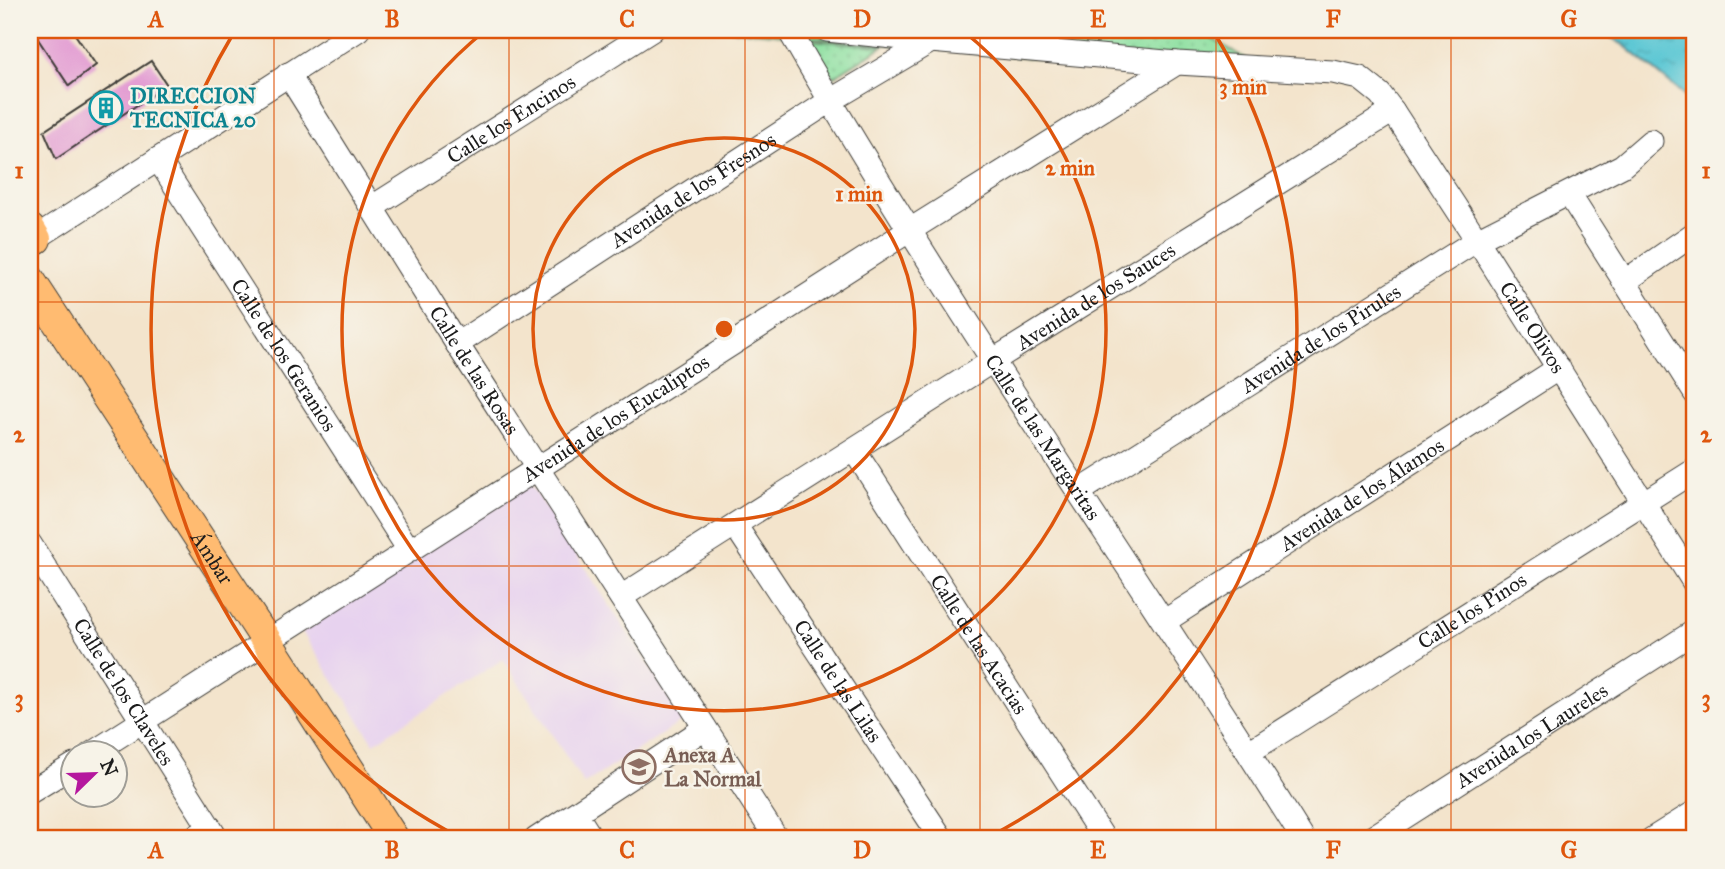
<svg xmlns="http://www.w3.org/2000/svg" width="1725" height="869" font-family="'IM FELL Great Primer',serif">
  <defs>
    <pattern id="park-dots" width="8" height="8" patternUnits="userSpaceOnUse" patternTransform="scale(1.75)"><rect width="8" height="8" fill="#8de0a1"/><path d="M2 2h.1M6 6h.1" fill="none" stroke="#79c08a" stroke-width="1.8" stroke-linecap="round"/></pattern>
    <pattern id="water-ripples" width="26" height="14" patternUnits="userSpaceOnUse" patternTransform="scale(1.75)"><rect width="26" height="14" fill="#5bc7d4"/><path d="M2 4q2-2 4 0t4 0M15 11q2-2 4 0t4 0" fill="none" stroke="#4faab5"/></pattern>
  </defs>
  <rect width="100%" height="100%" fill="#f7f3e8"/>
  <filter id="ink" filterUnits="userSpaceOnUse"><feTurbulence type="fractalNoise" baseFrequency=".0143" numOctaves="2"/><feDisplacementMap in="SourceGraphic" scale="14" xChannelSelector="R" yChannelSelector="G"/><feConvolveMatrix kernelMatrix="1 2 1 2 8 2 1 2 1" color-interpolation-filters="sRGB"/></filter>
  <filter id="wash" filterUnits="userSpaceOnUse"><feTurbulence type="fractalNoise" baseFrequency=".00686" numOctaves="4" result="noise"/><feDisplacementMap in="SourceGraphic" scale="28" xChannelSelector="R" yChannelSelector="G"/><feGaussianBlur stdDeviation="1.57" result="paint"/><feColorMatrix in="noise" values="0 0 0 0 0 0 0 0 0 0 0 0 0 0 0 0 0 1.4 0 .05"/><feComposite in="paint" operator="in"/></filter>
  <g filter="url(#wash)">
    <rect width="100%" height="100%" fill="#f3e4cc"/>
    <path fill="#e7d2ef" d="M530 483 684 720 584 784 503 659 374 743 302 632Z"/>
    <path fill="url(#park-dots)" stroke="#547e5e" stroke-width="2" d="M730 30H1197L1270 73 1174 71Z
      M810 40 883 46 833 77Z"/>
    <path fill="url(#water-ripples)" stroke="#3c7278" stroke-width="2" d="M1599 30H1695V104L1625 46Z"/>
    <g id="blocks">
      <path fill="#e39ed3" d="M32 30H72L96 65 69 86Z
        M151 61 167 85 56 159 44 131Z"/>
    </g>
  </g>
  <g filter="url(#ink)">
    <use href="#blocks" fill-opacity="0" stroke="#3c3a36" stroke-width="2"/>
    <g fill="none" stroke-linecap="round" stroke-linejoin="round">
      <defs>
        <g id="minor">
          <path id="s1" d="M789 30C948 307 1134 568 1303 839"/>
          <path id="s2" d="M827 30 931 41 1177 63 1333 72 1360 78 1380 94 1393 111 1477 240 1695 584"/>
          <path id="s3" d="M288 74 457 344 777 839"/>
          <path id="s4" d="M158 159 409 550"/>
          <path d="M1569 194 1695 393"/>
          <path id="s5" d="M371 208 652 30"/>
          <path d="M30 242 358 30"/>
          <path d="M1624 282 1695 233"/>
          <path id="s6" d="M457 344 830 101 931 41"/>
          <path id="s7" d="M854 450 1104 839"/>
          <path id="s8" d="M1080 491 1477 240 1622 166 1651 141"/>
          <path id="s9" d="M735 525 942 839"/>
          <path id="s10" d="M30 544 217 839"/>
          <path id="s11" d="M621 597 994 360 1393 111"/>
          <path id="s12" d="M1165 621 1559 368"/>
          <path id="s13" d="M1249 752 1695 470"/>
          <path id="s14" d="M91 754 910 230 1177 63"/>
          <path d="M30 792 74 765"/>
          <path d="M576 814 592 839"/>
          <path d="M192 839 210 828"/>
          <path d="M536 839 705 728"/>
          <path id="s15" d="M1370 839 1695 631"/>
          <path d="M1652 839 1695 812"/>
        </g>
        <g id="major">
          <path d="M30 229 36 239"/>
          <path id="s16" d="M30 280 266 640 394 839"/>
        </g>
      </defs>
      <use href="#minor" stroke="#3c3a36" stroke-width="25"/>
      <use href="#major" stroke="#3c3a36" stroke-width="32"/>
      <use href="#minor" stroke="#fff" stroke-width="23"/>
      <use href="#major" stroke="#ffbb71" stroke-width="30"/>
    </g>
  </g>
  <path fill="none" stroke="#de560d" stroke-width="2" stroke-opacity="0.55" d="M274 30V839M509 30V839M745 30V839M980 30V839M1216 30V839M1451 30V839M30 302H1695M30 566H1695"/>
  <g fill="none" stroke="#de560d" stroke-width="3.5">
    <circle cx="724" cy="329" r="191"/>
    <path d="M962 30A382 382 0 1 1 486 30"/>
    <path d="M459 837A573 573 0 0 1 233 34M1215 34A573 573 0 0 1 989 837"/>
  </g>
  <defs>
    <symbol id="building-ring" viewBox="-11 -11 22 22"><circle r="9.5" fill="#f7f3e8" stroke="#0f9aa8" stroke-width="1.5"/><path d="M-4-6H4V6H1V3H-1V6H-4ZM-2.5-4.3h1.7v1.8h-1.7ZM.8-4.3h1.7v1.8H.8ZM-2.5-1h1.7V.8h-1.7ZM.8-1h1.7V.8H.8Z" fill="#0f9aa8"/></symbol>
    <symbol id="school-ring" viewBox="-11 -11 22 22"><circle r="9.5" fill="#f7f3e8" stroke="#8d6e63" stroke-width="1.5"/><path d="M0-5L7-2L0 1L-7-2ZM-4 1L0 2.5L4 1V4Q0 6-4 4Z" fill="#8d6e63"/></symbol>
  </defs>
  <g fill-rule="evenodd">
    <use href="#building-ring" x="87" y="89" width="38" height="38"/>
    <use href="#school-ring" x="620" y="748" width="38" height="38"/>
  </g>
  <g text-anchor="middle" stroke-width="5" stroke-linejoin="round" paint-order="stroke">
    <g font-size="21" font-weight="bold" fill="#0d838f" stroke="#f7f3e8" text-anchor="start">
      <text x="130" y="103">DIRECCION<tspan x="130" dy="24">TECNICA 20</tspan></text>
    </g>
    <g font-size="21" fill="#1c1c1c" stroke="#f7f3e8">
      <text dy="7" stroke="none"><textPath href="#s5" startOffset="166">Calle los Encinos</textPath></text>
      <text dy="7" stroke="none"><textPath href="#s6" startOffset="282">Avenida de los Fresnos</textPath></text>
      <text dy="7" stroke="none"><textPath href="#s11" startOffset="562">Avenida de los Sauces</textPath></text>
      <text dy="7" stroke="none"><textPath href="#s2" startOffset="840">Calle Olivos</textPath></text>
      <text dy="7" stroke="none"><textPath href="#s8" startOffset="285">Avenida de los Pirules</textPath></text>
      <text dy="7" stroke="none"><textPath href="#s4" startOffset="233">Calle de los Geranios</textPath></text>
      <text dy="7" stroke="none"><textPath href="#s3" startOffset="350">Calle de las Rosas</textPath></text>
      <text dy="7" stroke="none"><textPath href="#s14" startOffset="623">Avenida de los Eucaliptos</textPath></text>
      <text dy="7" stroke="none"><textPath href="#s1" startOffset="480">Calle de las Margaritas</textPath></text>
      <text dy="7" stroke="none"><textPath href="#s12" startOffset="234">Avenida de los Álamos</textPath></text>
      <text dy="7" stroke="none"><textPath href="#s16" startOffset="332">Ámbar</textPath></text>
      <text dy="7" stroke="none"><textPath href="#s13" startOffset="264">Calle los Pinos</textPath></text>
      <text dy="7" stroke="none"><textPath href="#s7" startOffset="231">Calle de las Acacias</textPath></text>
      <text dy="7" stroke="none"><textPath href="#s9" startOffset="187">Calle de las Lilas</textPath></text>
      <text dy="7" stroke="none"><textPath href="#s10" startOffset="175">Calle de los Claveles</textPath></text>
      <text dy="7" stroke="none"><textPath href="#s15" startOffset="192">Avenida los Laureles</textPath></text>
    </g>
    <g font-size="21" font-weight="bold" fill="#785e54" stroke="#f7f3e8" text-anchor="start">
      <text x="664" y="762">Anexa A<tspan x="664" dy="24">La Normal</tspan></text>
    </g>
  </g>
  <circle cx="724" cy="329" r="10" fill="#de560d" stroke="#f7f3e8" stroke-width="3.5"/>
  <g font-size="21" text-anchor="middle" font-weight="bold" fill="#de560d" stroke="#f7f3e8" stroke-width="5" stroke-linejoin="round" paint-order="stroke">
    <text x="1243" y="94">3 min</text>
    <text x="1070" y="175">2 min</text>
    <text x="859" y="201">1 min</text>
  </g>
  <rect width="1725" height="869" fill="none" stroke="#f7f3e8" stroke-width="77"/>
  <g transform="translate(94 774) rotate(67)"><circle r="33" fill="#f7f3e8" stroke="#9f9d96" stroke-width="2"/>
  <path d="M0-5L12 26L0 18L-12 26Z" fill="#b5179e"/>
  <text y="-10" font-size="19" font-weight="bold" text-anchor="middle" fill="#1c1c1c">N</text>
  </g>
  <rect x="38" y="38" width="1648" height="792" fill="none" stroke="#de560d" stroke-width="2.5"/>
  <g font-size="23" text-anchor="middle" font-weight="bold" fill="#de560d">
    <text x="156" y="27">A</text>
    <text x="392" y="27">B</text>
    <text x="627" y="27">C</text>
    <text x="862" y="27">D</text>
    <text x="1098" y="27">E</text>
    <text x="1333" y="27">F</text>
    <text x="1569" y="27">G</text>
    <text x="19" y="178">1</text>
    <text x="1706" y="178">1</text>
    <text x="19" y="442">2</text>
    <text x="1706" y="442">2</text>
    <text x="19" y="706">3</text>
    <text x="1706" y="706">3</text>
    <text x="156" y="858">A</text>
    <text x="392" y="858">B</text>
    <text x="627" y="858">C</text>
    <text x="862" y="858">D</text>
    <text x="1098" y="858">E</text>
    <text x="1333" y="858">F</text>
    <text x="1569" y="858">G</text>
  </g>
</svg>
